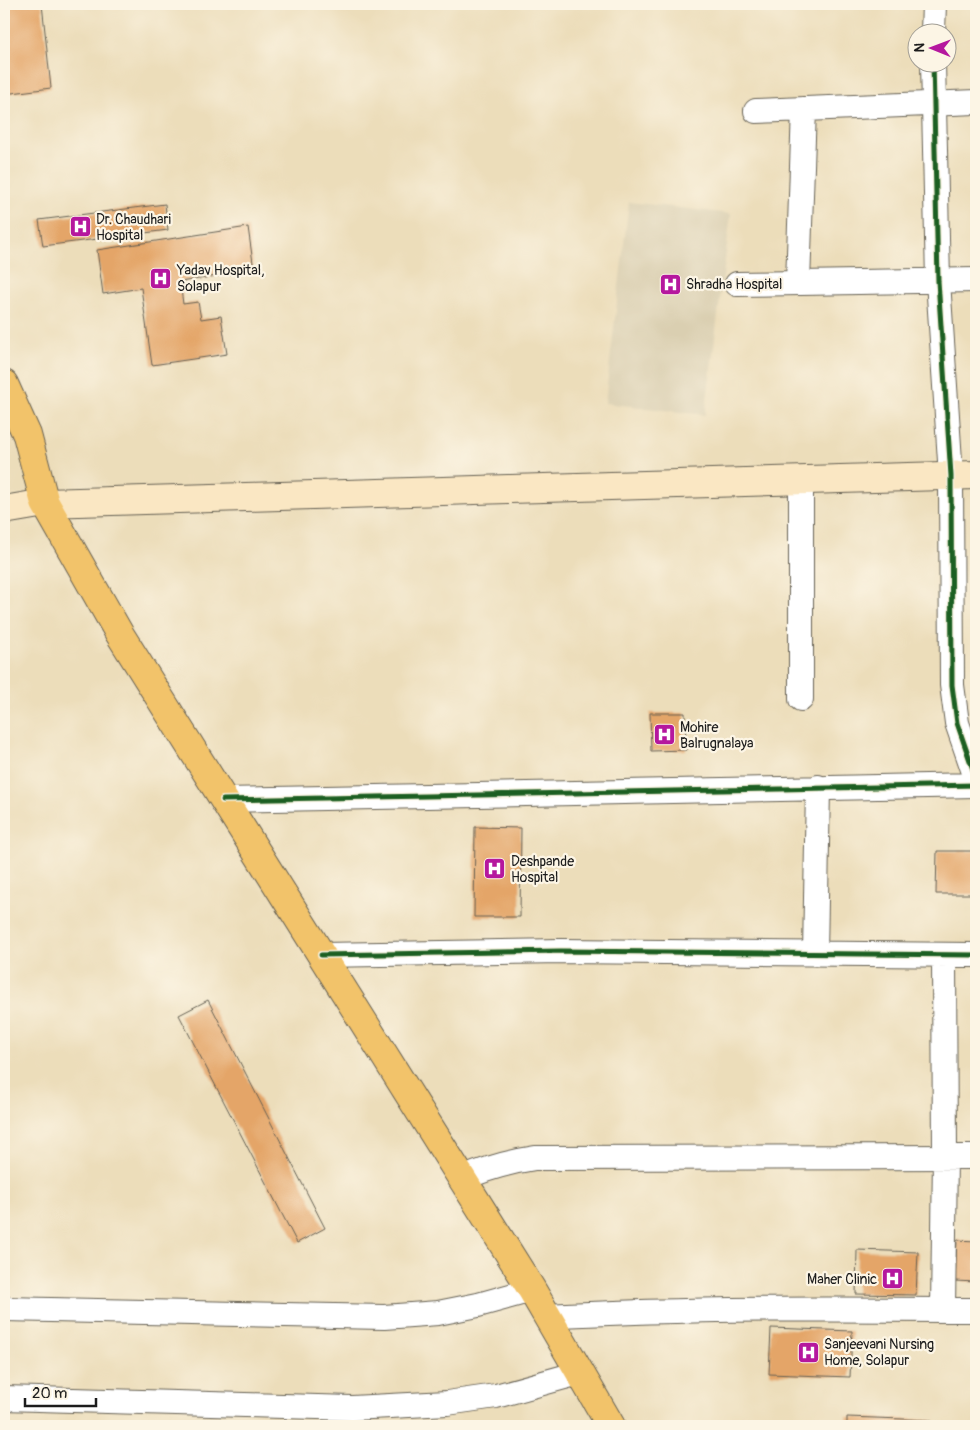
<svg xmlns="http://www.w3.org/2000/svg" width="980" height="1430" font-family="Pangolin,sans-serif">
  <rect width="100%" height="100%" fill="#fcf5e5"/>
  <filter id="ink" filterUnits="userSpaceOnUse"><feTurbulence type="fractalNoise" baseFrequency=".02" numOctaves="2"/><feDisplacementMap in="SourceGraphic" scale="10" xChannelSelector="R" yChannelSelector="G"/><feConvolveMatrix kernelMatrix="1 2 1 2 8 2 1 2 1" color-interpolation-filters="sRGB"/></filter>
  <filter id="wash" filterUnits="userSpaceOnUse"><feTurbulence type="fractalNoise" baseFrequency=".0096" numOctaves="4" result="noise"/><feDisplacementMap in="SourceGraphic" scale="20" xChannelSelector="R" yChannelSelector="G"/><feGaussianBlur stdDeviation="1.12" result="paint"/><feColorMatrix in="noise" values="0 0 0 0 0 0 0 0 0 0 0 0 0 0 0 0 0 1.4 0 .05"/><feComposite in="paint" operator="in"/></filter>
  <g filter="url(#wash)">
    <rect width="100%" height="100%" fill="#ecddba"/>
    <path fill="#dacfb1" d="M629 202 731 214 705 415 605 403Z"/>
    <g id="blocks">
      <path fill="#e4a567" d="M4 4H42L51 88 4 94Z
        M165 204 168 230 43 246 39 220Z
        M248 227 254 270 180 282 183 304 198 302 201 319 221 316 227 354 152 365 141 288 103 294 97 250Z
        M650 713H685L686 750 651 751Z
        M475 827 521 828 520 917H474Z
        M937 851H976V894H936Z
        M208 1000 325 1228 297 1243 179 1015Z
        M957 1240 976 1241V1282L955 1281Z
        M857 1250 918 1252 916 1295 856 1294Z
        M771 1328 852 1331 850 1377 769 1374Z
        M847 1417 931 1420V1426H847Z"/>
    </g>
  </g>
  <g filter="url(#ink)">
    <use href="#blocks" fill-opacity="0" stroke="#656053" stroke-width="1"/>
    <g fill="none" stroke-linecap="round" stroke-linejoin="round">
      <defs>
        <path id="minor" d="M933 32 934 4
          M933 62 938 281 951 476 952 685 957 723 976 778
          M756 111 976 102
          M798 283 804 109
          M737 284 976 280
          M801 481V699
          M223 800 976 785
          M815 954 818 787
          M321 955 561 951 976 955
          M462 1179C487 1168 508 1162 535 1158L976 1157
          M4 1309 384 1317 438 1313 478 1305 532 1290
          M943 1309 945 1156 944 955
          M547 1316C690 1308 833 1309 976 1310
          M4 1398 352 1408 447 1403 496 1396 579 1373"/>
        <path id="secondary" d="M4 510 45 503 976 475"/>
        <path id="primary" d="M4 384 27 435 45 503 119 633 532 1290 611 1426"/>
      </defs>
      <use href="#minor" stroke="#656053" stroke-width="26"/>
      <use href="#secondary" stroke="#656053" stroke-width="30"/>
      <use href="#primary" stroke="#656053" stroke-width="30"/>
      <use href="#minor" stroke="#fff" stroke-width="24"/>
      <use href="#secondary" stroke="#fae7c3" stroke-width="28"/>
      <use href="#primary" stroke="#f2c36a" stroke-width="28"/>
      <defs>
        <path id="cycleway" d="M933 62 938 281 951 476 952 685 957 723 976 778
          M223 800 976 785
          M321 955 561 951 976 955"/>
      </defs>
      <use href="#cycleway" stroke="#fcf5e5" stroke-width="8"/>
      <use href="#cycleway" stroke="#1b5e20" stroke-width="5"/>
    </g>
  </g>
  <defs>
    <symbol id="hospital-square" viewBox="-11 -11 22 22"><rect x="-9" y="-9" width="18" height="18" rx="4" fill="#b5179e" stroke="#fcf5e5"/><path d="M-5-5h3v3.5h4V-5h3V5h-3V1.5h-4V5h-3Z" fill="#fff"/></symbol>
  </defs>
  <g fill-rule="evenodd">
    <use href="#hospital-square" x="68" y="214" width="25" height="25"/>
    <use href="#hospital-square" x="148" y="266" width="25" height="25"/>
    <use href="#hospital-square" x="658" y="272" width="25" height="25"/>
    <use href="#hospital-square" x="652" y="722" width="25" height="25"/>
    <use href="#hospital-square" x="482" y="856" width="25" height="25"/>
    <use href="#hospital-square" x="880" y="1266" width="25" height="25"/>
    <use href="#hospital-square" x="796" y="1340" width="25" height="25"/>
  </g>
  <g text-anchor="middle" stroke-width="4.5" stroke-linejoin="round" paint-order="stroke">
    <g font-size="14" fill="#1c1c1c" stroke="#fcf5e5" text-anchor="start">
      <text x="96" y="224">Dr. Chaudhari<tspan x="96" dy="16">Hospital</tspan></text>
      <text x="177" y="275">Yadav Hospital,<tspan x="177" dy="16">Solapur</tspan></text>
      <text x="686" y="289">Shradha Hospital</text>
      <text x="680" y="732">Mohire<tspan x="680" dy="16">Balrugnalaya</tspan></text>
      <text x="511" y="866">Deshpande<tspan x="511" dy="16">Hospital</tspan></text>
      <text x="877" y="1284" text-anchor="end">Maher Clinic</text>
      <text x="824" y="1349">Sanjeevani Nursing<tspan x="824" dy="16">Home, Solapur</tspan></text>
    </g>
  </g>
  <rect width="980" height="1430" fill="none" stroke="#fcf5e5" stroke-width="20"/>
  <g transform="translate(932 48) rotate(271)"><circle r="24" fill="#fcf5e5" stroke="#a29e95"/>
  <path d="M0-4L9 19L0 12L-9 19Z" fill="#b5179e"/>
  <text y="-8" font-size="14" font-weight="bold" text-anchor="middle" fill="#1c1c1c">N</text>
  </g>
  <path d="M25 1398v8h71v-8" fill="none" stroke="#1c1c1c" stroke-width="2.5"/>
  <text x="32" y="1398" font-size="15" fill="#1c1c1c" stroke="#fcf5e5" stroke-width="4" paint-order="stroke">20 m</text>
</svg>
